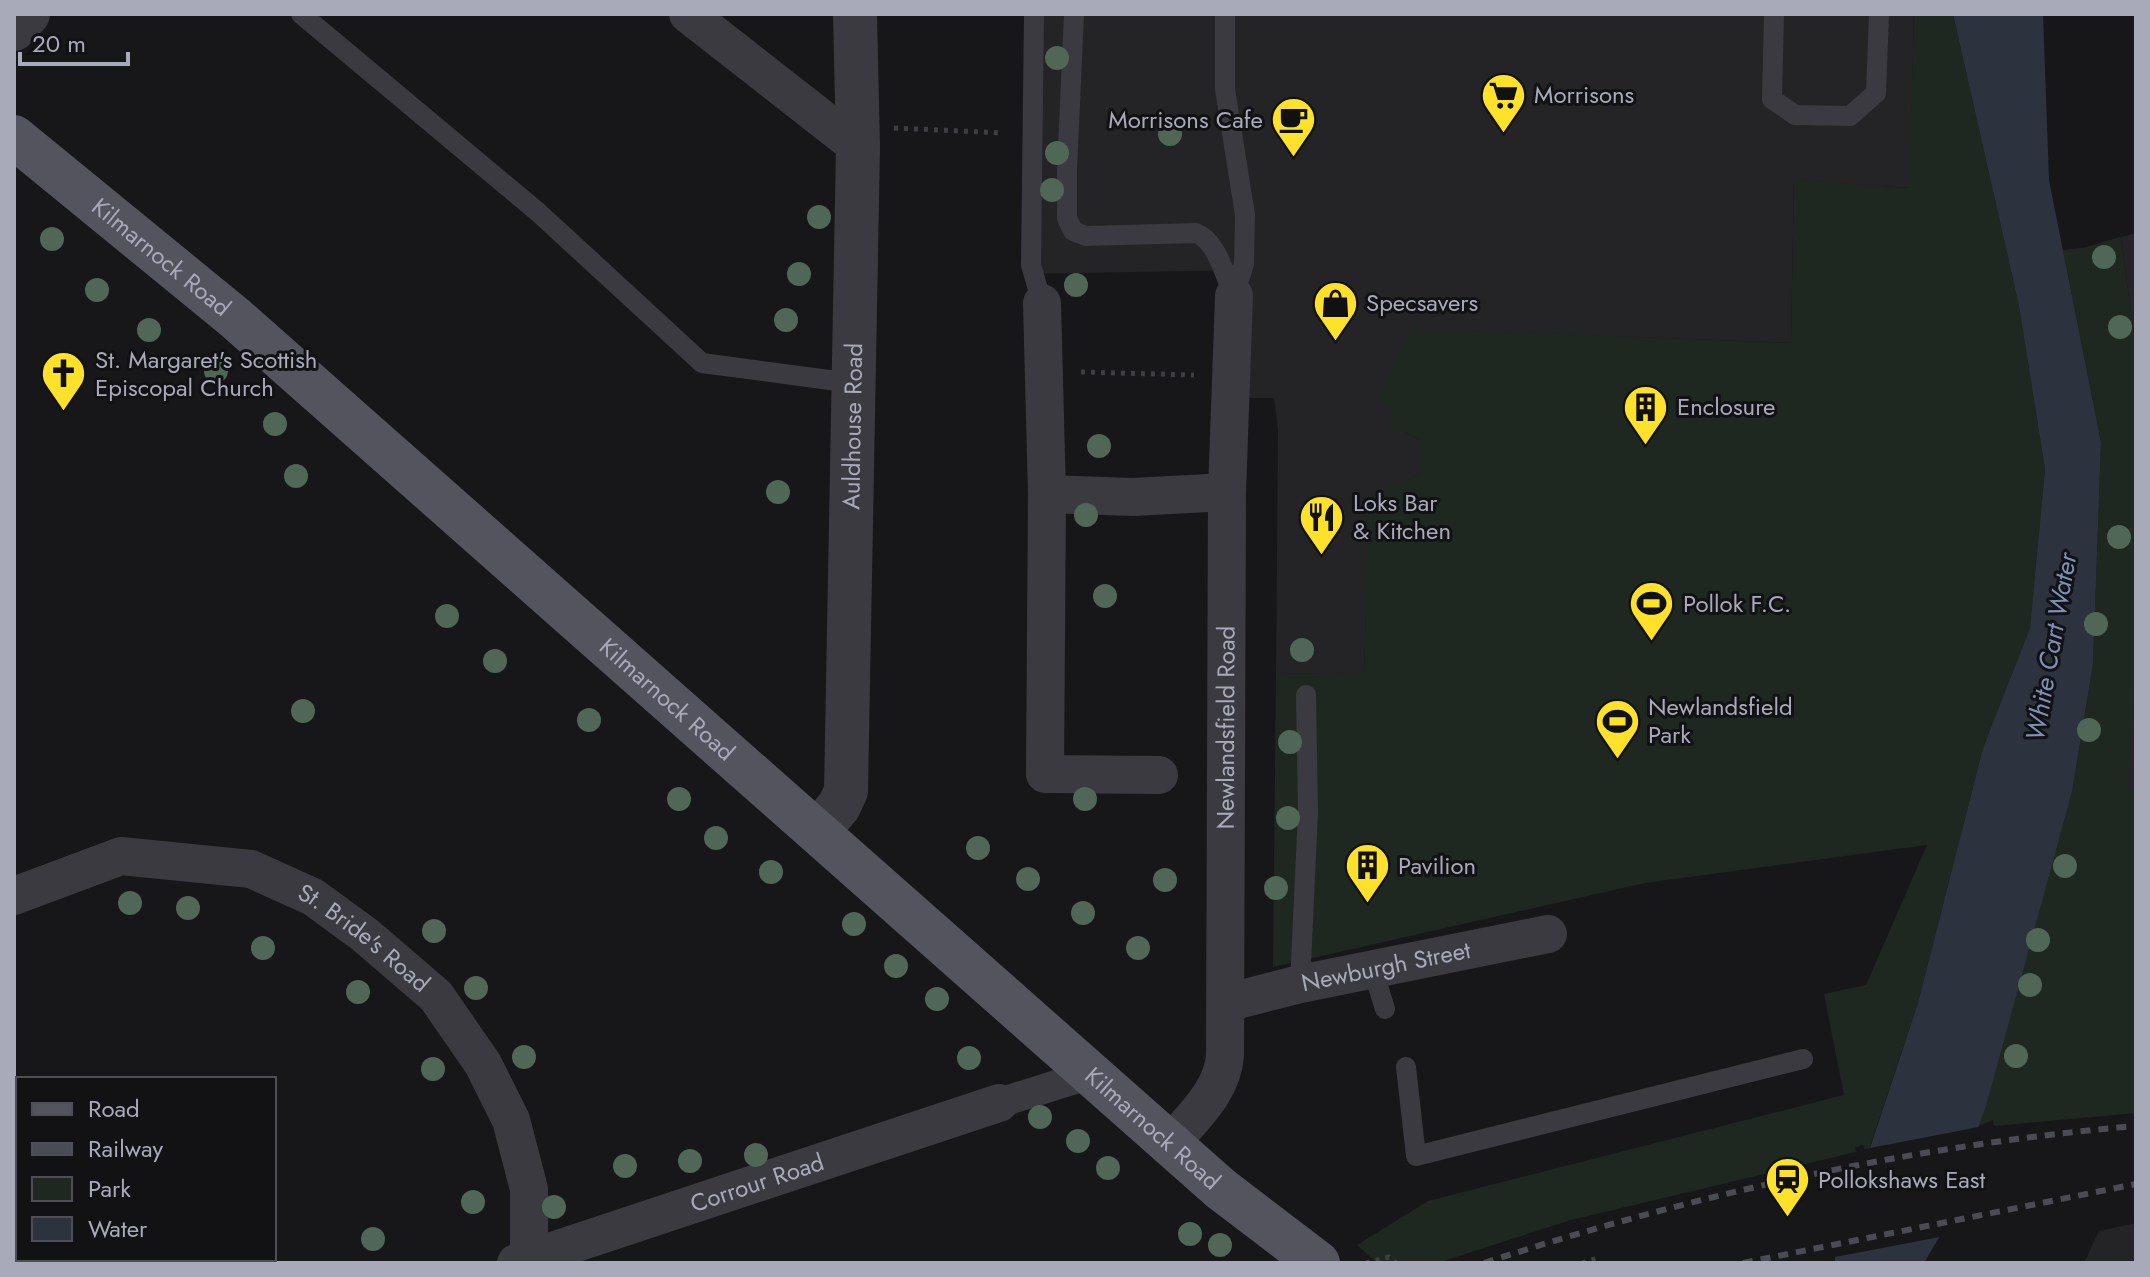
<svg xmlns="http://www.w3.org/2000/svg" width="2150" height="1277" font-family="Jost,sans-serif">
  <rect width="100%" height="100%" fill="#171719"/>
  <path fill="#242326" d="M1026 14H1914L1910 188 1794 181 1791 343 1411 329 1392 408 1404 431 1420 440V473L1387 495H1370L1364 675 1276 673 1278 430 1274 398H1241L1244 270 1024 274Z
    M2136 233V351L2121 237Z
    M2136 657V789L2127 787Z
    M2136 1223V1263H2084L2099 1231Z"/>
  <path fill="#1e2821" d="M1914 14H1953L2019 306 2045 469 2030 628 1983 748 1918 1003 1869 1149 1865 1150 1863 1145 1855 1147 1856 1152 1571 1220 1437 1263H1377L1357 1245 1428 1201 1844 1095 1824 994 1866 985 1927 845 1645 883 1273 967 1276 673 1364 674 1369 495H1387V482L1403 483 1420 473V440L1404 431H1390L1392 408 1378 400 1411 328 1791 343 1794 180 1909 188Z
    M2121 237 2136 351V657L2128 786 2136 789V1113L1994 1126 1993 1120 1979 1126 2072 792 2093 664 2101 442 2063 250 2082 248Z"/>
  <path fill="#2c323e" d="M1953 14H2043L2049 180 2101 442 2093 664 2072 792 1986 1106 1940 1236 1924 1263H1832L1918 1003 1983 748 2030 628 2045 469 2019 306Z"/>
  <path fill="#171719" d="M1984 1126 1945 1236 1835 1257V1263H1828L1865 1149Z"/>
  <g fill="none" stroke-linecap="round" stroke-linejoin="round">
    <path stroke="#3e3e45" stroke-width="5" stroke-dasharray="4 6" stroke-linecap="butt" d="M894 128 1004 133
      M1081 372 1194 375
      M1366 1263 1389 1257 1396 1263
      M1582 1263 1601 1257"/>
    <path stroke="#3a3a40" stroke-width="20" d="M301 14 539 213 702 363 852 383
      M1034 14 1031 265 1042 303
      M1074 14 1067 170V218L1073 231 1086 236 1196 233C1217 241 1224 274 1234 296
      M1225 14V89L1245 215 1244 264 1234 296
      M1774 14 1772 99 1795 115 1850 116 1876 93 1879 14
      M1373 970 1385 1009
      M1300 984 1308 812 1306 695
      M1406 1067 1416 1156 1803 1059"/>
    <path stroke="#3a3a40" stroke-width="30" d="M999 1103 1091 1074"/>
    <g stroke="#3a3a40" stroke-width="38">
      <path d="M688 14 858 147"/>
      <path d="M1042 303 1047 494 1045 774 1159 775"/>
      <path d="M1047 494 1133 497 1227 492"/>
      <path id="s1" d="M14 896 121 856 251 869 313 897 365 935 436 996 483 1064 511 1120 529 1189V1259"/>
      <path id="s2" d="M1226 1003 1300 984 1548 934"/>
      <path id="s3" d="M1170 1144C1192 1118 1223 1091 1225 1055L1227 492 1234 296"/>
      <path id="s4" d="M516 1263 999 1103"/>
    </g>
    <g stroke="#3a3a40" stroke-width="44">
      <path d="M14 29 28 14"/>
      <path id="s5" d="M818 831 839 806 846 791 858 147 855 14"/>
    </g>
    <path stroke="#53545e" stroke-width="44" id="s6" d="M14 137 234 317 1221 1189 1318 1263"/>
    <path stroke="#4b4b54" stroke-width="6" stroke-dasharray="10 8" stroke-linecap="butt" d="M1484 1263C1696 1194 1913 1145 2136 1126
      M1743 1263 2136 1184"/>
  </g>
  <g fill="#506657">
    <circle cx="1057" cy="58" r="12"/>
    <circle cx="1170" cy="134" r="12"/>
    <circle cx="1057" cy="153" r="12"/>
    <circle cx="1052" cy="190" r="12"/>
    <circle cx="819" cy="217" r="12"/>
    <circle cx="52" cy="239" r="12"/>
    <circle cx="2104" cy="257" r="12"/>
    <circle cx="799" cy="274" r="12"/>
    <circle cx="1076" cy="285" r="12"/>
    <circle cx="97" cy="290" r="12"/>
    <circle cx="786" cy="320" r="12"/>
    <circle cx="2120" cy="327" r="12"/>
    <circle cx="149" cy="330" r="12"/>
    <circle cx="216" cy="371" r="12"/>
    <circle cx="275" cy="424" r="12"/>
    <circle cx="1099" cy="446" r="12"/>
    <circle cx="296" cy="476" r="12"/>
    <circle cx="778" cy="492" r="12"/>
    <circle cx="1086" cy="515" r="12"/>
    <circle cx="2119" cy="537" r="12"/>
    <circle cx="1105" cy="596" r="12"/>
    <circle cx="447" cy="616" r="12"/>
    <circle cx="2096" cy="624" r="12"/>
    <circle cx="1302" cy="650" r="12"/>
    <circle cx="495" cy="661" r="12"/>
    <circle cx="303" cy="711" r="12"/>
    <circle cx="589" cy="720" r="12"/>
    <circle cx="2089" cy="730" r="12"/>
    <circle cx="1290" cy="742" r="12"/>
    <circle cx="679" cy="799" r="12"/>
    <circle cx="1085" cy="799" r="12"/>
    <circle cx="1288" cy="818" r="12"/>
    <circle cx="716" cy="838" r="12"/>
    <circle cx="978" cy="848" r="12"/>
    <circle cx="2065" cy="866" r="12"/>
    <circle cx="771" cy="872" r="12"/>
    <circle cx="1028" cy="879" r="12"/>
    <circle cx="1165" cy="880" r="12"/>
    <circle cx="1276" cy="888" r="12"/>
    <circle cx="130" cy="903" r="12"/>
    <circle cx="188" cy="908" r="12"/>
    <circle cx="1083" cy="913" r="12"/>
    <circle cx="854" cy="924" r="12"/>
    <circle cx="434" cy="931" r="12"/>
    <circle cx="2038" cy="940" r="12"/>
    <circle cx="263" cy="948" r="12"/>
    <circle cx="1138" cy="948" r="12"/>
    <circle cx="896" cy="966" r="12"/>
    <circle cx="2030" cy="985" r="12"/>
    <circle cx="476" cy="988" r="12"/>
    <circle cx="358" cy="992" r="12"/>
    <circle cx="937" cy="999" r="12"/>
    <circle cx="2016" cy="1056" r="12"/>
    <circle cx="524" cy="1057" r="12"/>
    <circle cx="969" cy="1058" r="12"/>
    <circle cx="433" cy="1069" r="12"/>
    <circle cx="1040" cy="1117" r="12"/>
    <circle cx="1078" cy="1141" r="12"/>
    <circle cx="756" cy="1155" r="12"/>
    <circle cx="690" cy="1161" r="12"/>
    <circle cx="625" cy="1166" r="12"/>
    <circle cx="1108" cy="1168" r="12"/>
    <circle cx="473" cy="1202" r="12"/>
    <circle cx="554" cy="1207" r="12"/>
    <circle cx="1190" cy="1234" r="12"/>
    <circle cx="373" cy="1239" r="12"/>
    <circle cx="1220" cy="1245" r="12"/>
  </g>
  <defs>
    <symbol id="supermarket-pin" viewBox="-11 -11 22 30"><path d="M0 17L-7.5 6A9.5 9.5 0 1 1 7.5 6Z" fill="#fde12b" stroke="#121214"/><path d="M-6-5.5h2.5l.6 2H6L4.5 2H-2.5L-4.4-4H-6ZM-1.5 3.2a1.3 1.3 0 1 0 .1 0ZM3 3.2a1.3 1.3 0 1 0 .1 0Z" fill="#111"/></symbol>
    <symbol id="cafe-pin" viewBox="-11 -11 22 30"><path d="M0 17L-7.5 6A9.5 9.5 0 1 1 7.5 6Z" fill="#fde12b" stroke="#121214"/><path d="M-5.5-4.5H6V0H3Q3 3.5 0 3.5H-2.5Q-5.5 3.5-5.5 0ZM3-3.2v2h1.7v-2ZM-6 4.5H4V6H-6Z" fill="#111"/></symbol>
    <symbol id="shop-pin" viewBox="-11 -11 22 30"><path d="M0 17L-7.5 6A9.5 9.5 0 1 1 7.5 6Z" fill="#fde12b" stroke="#121214"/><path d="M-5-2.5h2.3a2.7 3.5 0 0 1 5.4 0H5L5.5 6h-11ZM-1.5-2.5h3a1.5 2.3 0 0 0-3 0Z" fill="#111"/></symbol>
    <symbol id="church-pin" viewBox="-11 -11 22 30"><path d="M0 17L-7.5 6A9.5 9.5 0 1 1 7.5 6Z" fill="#fde12b" stroke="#121214"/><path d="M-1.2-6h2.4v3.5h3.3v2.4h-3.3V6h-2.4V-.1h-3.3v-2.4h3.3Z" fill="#111"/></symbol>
    <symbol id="building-pin" viewBox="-11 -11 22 30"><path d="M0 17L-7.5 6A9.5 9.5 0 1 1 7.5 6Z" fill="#fde12b" stroke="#121214"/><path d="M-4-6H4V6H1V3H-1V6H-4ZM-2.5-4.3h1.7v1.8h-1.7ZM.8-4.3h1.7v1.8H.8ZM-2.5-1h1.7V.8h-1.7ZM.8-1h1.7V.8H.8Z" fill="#111"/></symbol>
    <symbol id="restaurant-pin" viewBox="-11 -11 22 30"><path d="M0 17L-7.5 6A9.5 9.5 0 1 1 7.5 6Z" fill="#fde12b" stroke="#121214"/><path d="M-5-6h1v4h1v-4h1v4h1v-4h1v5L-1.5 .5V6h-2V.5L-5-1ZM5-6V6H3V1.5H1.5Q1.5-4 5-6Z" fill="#111"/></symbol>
    <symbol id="stadium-pin" viewBox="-11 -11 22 30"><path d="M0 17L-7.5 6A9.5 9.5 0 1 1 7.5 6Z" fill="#fde12b" stroke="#121214"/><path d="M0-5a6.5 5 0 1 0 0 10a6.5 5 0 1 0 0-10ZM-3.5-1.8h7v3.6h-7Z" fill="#111"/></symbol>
    <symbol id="station-pin" viewBox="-11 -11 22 30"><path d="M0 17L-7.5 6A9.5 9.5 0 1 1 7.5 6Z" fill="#fde12b" stroke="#121214"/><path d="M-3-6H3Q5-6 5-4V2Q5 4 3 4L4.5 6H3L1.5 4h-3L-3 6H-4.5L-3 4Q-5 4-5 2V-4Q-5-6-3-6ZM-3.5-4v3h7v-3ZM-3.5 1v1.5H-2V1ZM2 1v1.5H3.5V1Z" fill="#111"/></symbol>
  </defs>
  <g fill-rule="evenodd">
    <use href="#supermarket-pin" x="1478" y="70" width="51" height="69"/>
    <use href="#cafe-pin" x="1268" y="94" width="51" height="69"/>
    <use href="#shop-pin" x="1310" y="278" width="51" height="69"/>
    <use href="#church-pin" x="38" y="348" width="51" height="69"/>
    <use href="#building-pin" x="1620" y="382" width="51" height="69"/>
    <use href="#restaurant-pin" x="1296" y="492" width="51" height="69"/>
    <use href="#stadium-pin" x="1626" y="578" width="51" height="69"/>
    <use href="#stadium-pin" x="1592" y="696" width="51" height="69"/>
    <use href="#building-pin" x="1342" y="840" width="51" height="69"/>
    <use href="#station-pin" x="1762" y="1154" width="51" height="69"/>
  </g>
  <g text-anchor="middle" stroke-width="6" stroke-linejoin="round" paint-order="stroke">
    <g font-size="24" fill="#a8aaba" stroke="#121214" text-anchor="start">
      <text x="1534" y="103">Morrisons</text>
      <text x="1263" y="128" text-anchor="end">Morrisons Cafe</text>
      <text x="1366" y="311">Specsavers</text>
      <text x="95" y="368">St. Margaret's Scottish<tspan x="95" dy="28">Episcopal Church</tspan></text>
      <text x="1677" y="415">Enclosure</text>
      <text x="1353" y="511">Loks Bar<tspan x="1353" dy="28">&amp; Kitchen</tspan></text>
      <text x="1683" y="612">Pollok F.C.</text>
      <text x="1648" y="715">Newlandsfield<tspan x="1648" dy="28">Park</tspan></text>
      <text x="1398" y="874">Pavilion</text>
      <text x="1818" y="1188">Pollokshaws East</text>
    </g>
    <g font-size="24" fill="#a8aaba" stroke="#121214">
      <text dy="8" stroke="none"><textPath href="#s6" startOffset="190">Kilmarnock Road</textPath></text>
      <text dy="8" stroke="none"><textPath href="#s5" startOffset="414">Auldhouse Road</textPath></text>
      <text dy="8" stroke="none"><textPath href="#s6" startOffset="862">Kilmarnock Road</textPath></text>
      <text dy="8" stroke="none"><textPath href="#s3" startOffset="434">Newlandsfield Road</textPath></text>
      <text dy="8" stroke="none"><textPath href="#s1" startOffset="378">St. Bride's Road</textPath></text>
      <text dy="8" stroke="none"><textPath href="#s2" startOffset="164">Newburgh Street</textPath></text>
      <text dy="8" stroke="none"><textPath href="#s6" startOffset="1510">Kilmarnock Road</textPath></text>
      <text dy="8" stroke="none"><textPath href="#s4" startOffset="254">Corrour Road</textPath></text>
    </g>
    <g font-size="26" font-style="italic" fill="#7d90b7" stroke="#121214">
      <text transform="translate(2051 647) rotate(-80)" y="9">White Cart Water</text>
    </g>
  </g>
  <rect width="2150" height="1277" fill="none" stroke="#a8aaba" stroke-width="32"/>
  <rect x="16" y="1077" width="260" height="184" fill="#121214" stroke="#4e4f56" stroke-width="2"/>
  <rect x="32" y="1103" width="40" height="12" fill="#53545e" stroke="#4e4f56" stroke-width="2"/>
  <text x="88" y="1117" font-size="24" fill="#a8aaba">Road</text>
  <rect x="32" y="1143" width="40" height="12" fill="#4b4b54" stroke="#4e4f56" stroke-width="2"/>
  <text x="88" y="1157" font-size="24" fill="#a8aaba">Railway</text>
  <rect x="32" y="1177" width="40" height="24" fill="#1e2821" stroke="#4e4f56" stroke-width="2"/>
  <text x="88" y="1197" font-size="24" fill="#a8aaba">Park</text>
  <rect x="32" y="1217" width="40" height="24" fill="#2c323e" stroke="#4e4f56" stroke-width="2"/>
  <text x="88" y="1237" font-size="24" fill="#a8aaba">Water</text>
  <path d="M20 52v12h108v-12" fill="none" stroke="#a8aaba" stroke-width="4"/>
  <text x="32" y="52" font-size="24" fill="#a8aaba" stroke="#121214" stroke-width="6" paint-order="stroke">20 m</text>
</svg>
